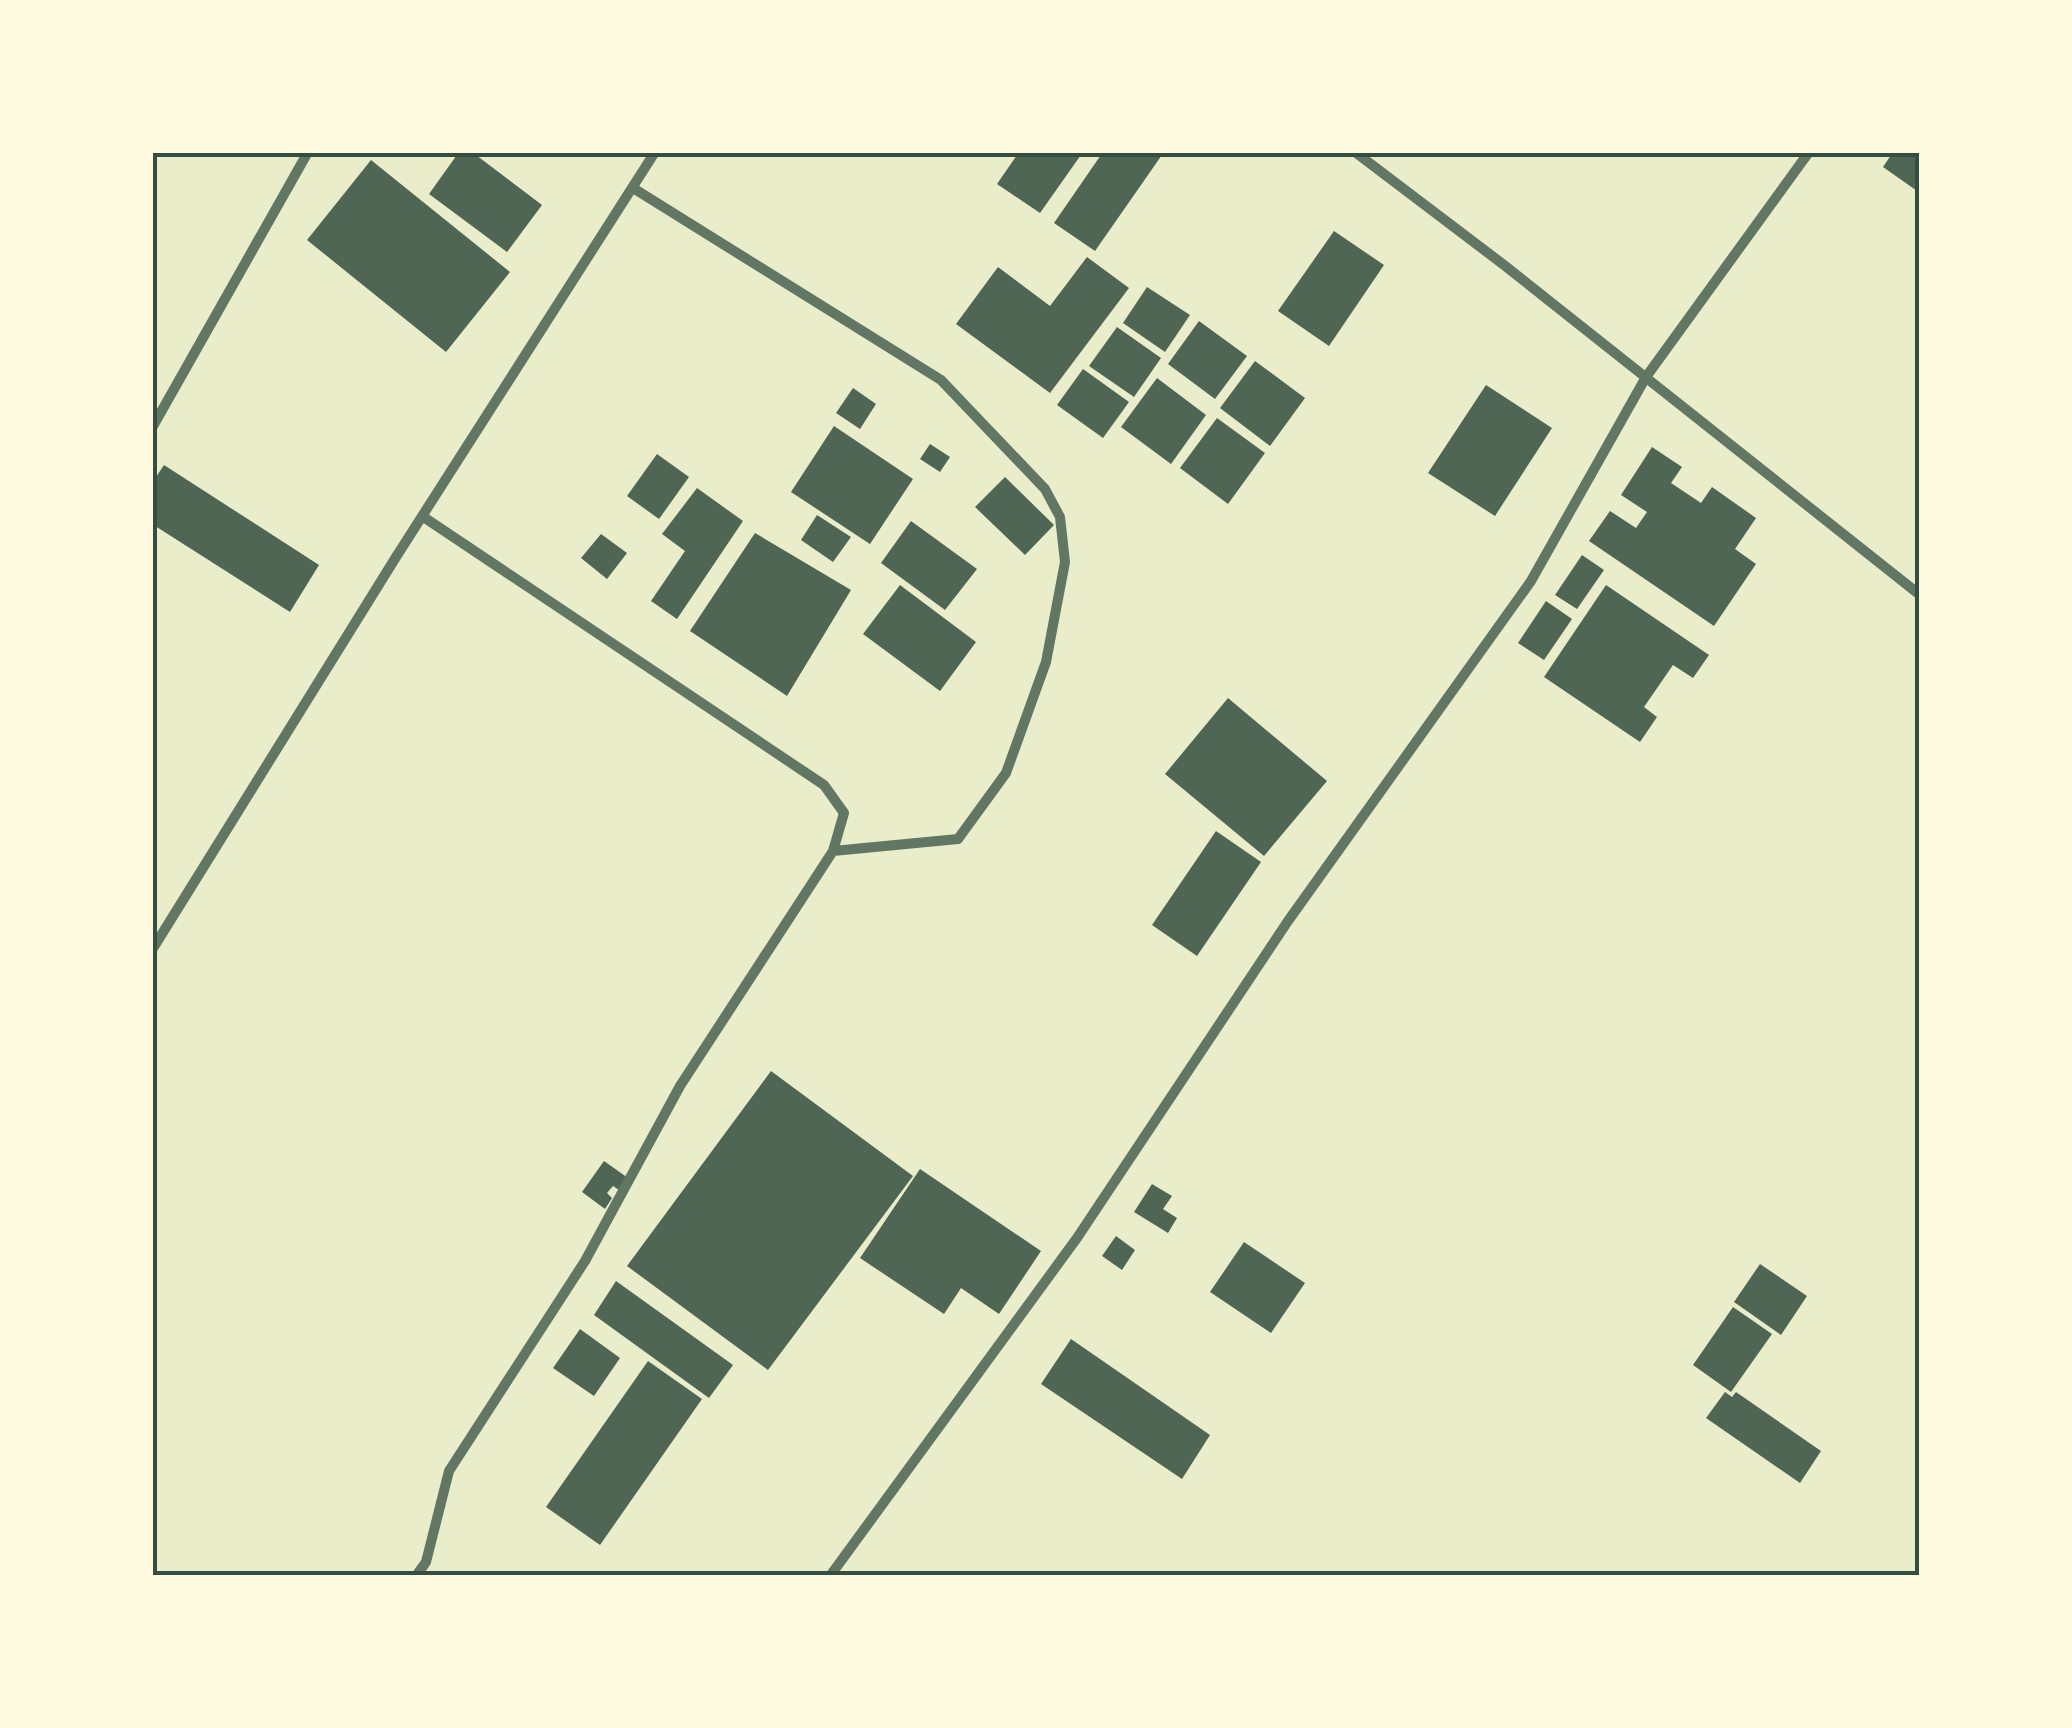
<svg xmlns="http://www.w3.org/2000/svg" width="2072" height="1728" font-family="'Roboto Condensed',sans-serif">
  <rect width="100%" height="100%" fill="#e9edc9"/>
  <path fill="#4f6655" d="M459 152H472L542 205 507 252 429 194Z
    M1019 152H1083L1040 213 997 184Z
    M1103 152H1164L1095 251 1054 223Z
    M1893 152H1920V193L1883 167Z
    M371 160 510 272 446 352 307 240Z
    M1334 231 1384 265 1329 346 1278 311Z
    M1087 257 1129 288 1050 393 956 324 998 267 1050 306Z
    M1147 287 1190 315 1165 352 1123 323Z
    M1199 321 1247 356 1215 399 1168 364Z
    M1117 327 1161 358 1134 397 1089 366Z
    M1255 361 1305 398 1270 446 1220 408Z
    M1083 369 1129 402 1103 438 1057 405Z
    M1157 378 1206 415 1171 464 1121 427Z
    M1486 385 1552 428 1495 516 1428 473Z
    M853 388 876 404 860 429 836 413Z
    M1217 418 1265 453 1228 504 1180 468Z
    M834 426 913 479 870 544 791 492Z
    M930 444 950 457 940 472 920 459Z
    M1652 447 1682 467 1671 483 1701 503 1712 487 1756 518 1735 549 1756 564 1714 626 1589 541 1610 511 1636 528 1647 512 1621 495Z
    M657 454 689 477 659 519 627 496Z
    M164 465 319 565 290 612 152 524V483Z
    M1005 477 1054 525 1025 555 975 507Z
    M697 488 743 521 677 619 651 601 685 551 662 534Z
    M817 515 851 537 833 562 801 540Z
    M911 521 977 569 945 610 881 563Z
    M755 533 851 590 787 696 690 631Z
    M601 534 627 553 607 579 581 558Z
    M1582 555 1604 570 1577 609 1555 595Z
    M900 585 976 642 940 691 863 634Z
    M1606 585 1709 655 1693 678 1673 665 1644 707 1657 717 1640 742 1544 677Z
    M1546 601 1572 619 1544 660 1518 643Z
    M1228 698 1327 781 1264 856 1165 774Z
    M1216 831 1261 862 1197 956 1152 925Z
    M771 1071 913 1176 768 1370 627 1266Z
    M604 1161 628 1178 619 1190 613 1186 607 1193 612 1198 605 1209 582 1192Z
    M920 1169 1041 1251 999 1314 961 1288 944 1314 860 1258Z
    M1152 1184 1172 1196 1163 1209 1177 1218 1168 1233 1134 1212Z
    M1116 1236 1135 1250 1122 1270 1102 1256Z
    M1244 1242 1305 1283 1271 1333 1210 1292Z
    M1760 1264 1807 1296 1781 1335 1734 1302Z
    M616 1281 733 1365 709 1398 594 1315Z
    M1733 1307 1772 1334 1731 1392 1693 1365Z
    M580 1329 620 1358 594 1396 553 1368Z
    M1071 1339 1210 1435 1182 1479 1041 1384Z
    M648 1361 702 1399 600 1545 546 1507Z
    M1725 1392 1732 1397 1736 1392 1821 1451 1800 1483 1706 1418Z"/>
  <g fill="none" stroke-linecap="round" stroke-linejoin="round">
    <path stroke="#617663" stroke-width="10" d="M1355 152 1504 265 1920 595
      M633 188 941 380 1045 489 1060 517 1065 562 1046 662 1006 773 958 839 833 851
      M152 428 308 152
      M152 950 396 557 655 152
      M416 1576 426 1562 449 1471 585 1261 680 1086 833 851 844 813 824 785 422 516
      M830 1576 1077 1238 1288 921 1531 581 1646 377 1809 152"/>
  </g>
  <rect width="2072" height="1728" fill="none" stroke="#fefae0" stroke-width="310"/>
  <rect x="155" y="155" width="1762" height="1418" fill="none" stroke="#344e41" stroke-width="4"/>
</svg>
